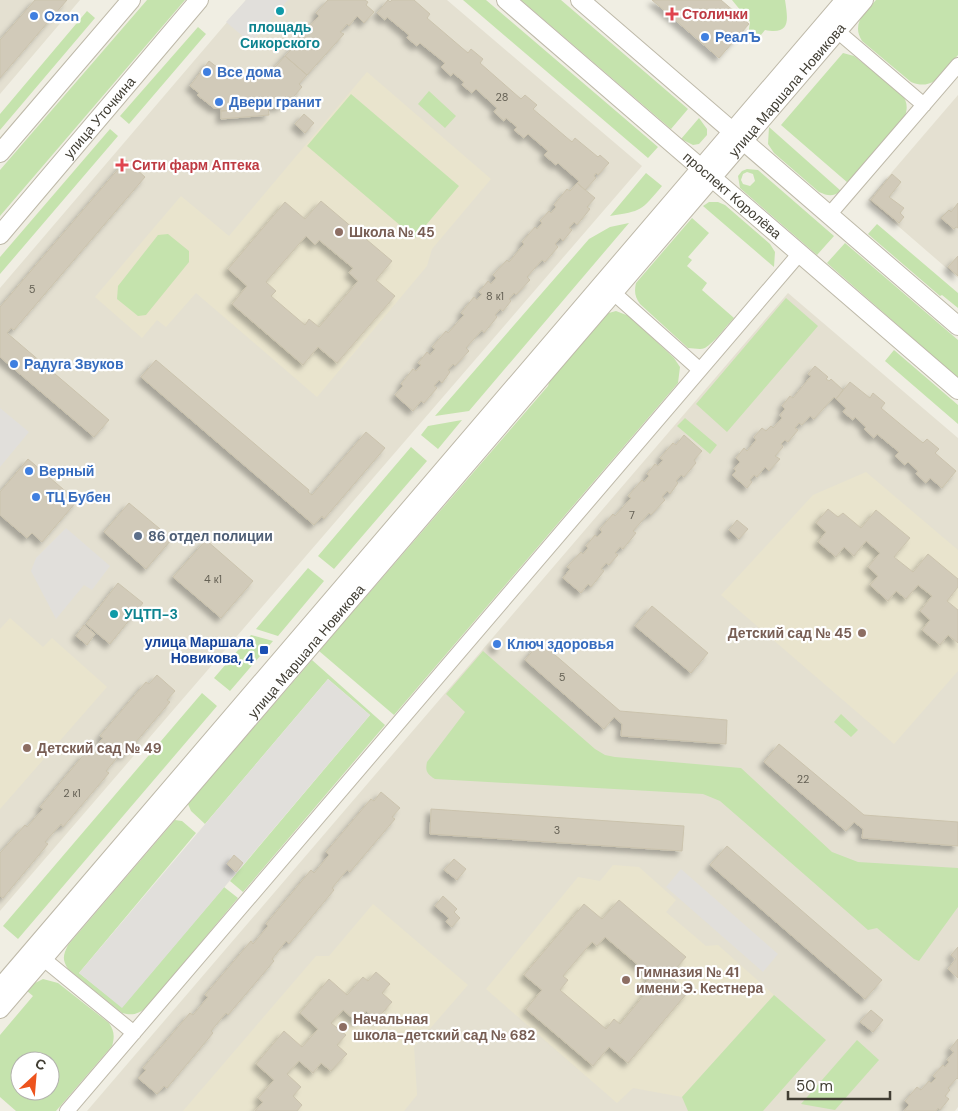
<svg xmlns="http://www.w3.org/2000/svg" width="958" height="1111" font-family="'DM Sans',sans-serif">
  <defs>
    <filter id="shadow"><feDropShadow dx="-4.5" dy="4.5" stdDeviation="2.5" flood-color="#0004"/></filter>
  </defs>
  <rect width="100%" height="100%" fill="#f0eee3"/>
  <path fill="#e4e0d1" d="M0 0H80L0 94Z
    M246 0H447L642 166 0 911V288Z
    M958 95V278L868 200Z
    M788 293 958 438V1107L955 1111H87Z"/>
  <path fill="#e9e4cd" d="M367 72 491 179 432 249 427 266 317 397 196 293 166 327 157 320 142 338 95 297 181 196 229 236Z
    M866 472 958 550V671L894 744 721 595 813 495Z
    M10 618 43 647 52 638 107 687 0 809V629Z
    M613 865 639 867 676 900 666 912 706 946 718 945 774 995 682 1097 633 1088 617 1103 486 989 578 877 600 881Z
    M373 904 468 985 414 1047 417 1095 404 1111H183L316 956H329Z"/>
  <path fill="#c5e3ad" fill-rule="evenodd" d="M147 0H185L0 216V170Z
    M463 0H486L658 147 648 158Z
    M521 0H561L688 109 671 129Z
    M732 0H785C788 20 791 35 765 30L756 41H751L748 36 750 22Z
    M876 0H958V55C944 71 935 92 911 82L862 41C851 23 865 13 876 0Z
    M87 11 95 18 0 130V114Z
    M198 27 206 34 129 124 120 116Z
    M843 53 854 56 902 94C907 102 908 107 905 116L848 183 781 125Z
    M429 91 456 116 445 128 418 104Z
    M351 94 459 186 415 238 307 146Z
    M699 118 707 129V135L699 144 693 145 681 139Z
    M769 127 841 191C833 197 828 196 819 192L774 153 768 144Z
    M110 129 118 136 0 274V257Z
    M747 169 758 170 834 236 817 255 740 188 738 176 742 171ZM747 172 753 174 755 181 750 186 743 184 741 180 743 174Z
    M646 173 662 186C641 211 642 211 610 216Z
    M709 202H718L725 205 770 244 775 252 774 267 703 206Z
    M692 218 709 233 688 257 692 260 687 266 707 283 702 290 734 318C726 326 714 343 705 348 700 350 694 348 688 348L640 304C635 297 634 292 636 283Z
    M629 223 469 411 435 416 589 239 610 227Z
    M877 224 958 293V308L942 295 940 296 868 234Z
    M168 234 189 251V262L146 315 138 316 117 299 118 286 158 235Z
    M845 243 958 340V378L827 263Z
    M786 298 818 326 727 432 696 404Z
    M616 311 629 316 674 358 680 367 678 383 394 715 319 651 548 386 552 374 605 314Z
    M894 350 958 405V424L885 361Z
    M685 418 717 445 710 454 677 426Z
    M462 420 438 449 421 435 428 426Z
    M411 447 427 461 334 569 318 556Z
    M308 568 324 581 278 636 256 629Z
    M251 635 273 641 230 691 214 678Z
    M483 651 595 749 605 755 615 757 741 768 832 852 858 862 958 868V907L919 961 914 959 877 928 868 930 720 801 703 794 435 779C427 774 425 771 427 762L465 712 446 694Z
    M312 660 385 725 243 892 230 881 370 715 328 679 205 824 191 811 188 804Z
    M202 693 217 706 18 939 3 926Z
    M841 714 858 730 851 737 834 722Z
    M175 820 182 821 196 833 79 973 122 1007 224 887 238 898 147 1007C138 1014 133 1016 122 1013L68 969C62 960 63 955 68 945Z
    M43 979 58 983 109 1023C114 1031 115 1036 112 1046L56 1111H16L0 1097V1035L33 996 27 991 35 983ZM20 1061H50V1091H20Z
    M774 995 826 1040 763 1111H688L682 1097Z
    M857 1040 879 1060 835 1110 801 1104Z"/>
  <path fill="#e1dfdb" d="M246 0H288L251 43 226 22Z
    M0 408 29 432 0 467Z
    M66 528 110 566 92 590 84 585 56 619 31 571 36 558Z
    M328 679 370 715 122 1008 79 973Z
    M681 869 778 954 763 972 666 887Z"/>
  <path fill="#d1cab9" stroke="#cbc3ad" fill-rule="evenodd" filter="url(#shadow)" d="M35 0H67L0 78V40Z
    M328 0H365L368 2 366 5 374 12 364 23 357 16 349 26 347 24 340 32 344 34 307 75 285 56 296 44 294 43 319 16 316 13Z
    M388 0 390 2 392 0H414L430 14 427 18 468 53 471 49 483 59 480 63 521 99 525 95 537 105 533 109 572 142 575 138 598 157 600 155 609 163 598 175 596 173 594 176 596 178 585 190 577 183 579 181 558 163 556 165 544 155 548 151 528 134 524 138 514 130 517 127 506 118 504 121 494 112 497 108 476 89 472 93 462 85 464 82 453 73 451 76 441 67 445 63 420 43 417 46 407 38 409 35 387 17 385 20 377 13Z
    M652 0H721L749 24 719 58Z
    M285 56 307 75 299 84 302 87 288 103H281L282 106 257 108V102L244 103 245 109 221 111V108H214L197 95 199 93 190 86 209 61 222 71 237 73V75L260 74 259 71 267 70 275 67Z
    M257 102V108L268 107 269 115 221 119V111L245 109 244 103Z
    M304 114 314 123 305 133 295 124Z
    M126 160 145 177 14 330 11 328 7 333 109 420 94 437 0 357V307Z
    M892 174 901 182 889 197 904 208 900 213 904 217 899 223 871 200Z
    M577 183 595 198 587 207 590 209 577 225 574 222 569 228 572 230 563 241 560 238 555 244 558 247 545 262 542 260 527 277 530 280 516 295 514 293 509 299 511 301 503 311 500 309 495 315 497 317 484 333 482 330 466 348 469 351 455 366 453 364 448 370 450 372 442 383 439 380 434 386 437 388 424 403 421 401 413 411 395 395 403 386 401 384 413 369 416 371 421 365 418 363 427 352 430 355 435 349 432 347 446 331 448 333 464 315 461 313 474 297 477 300 482 294 479 292 488 281 491 284 496 278 493 275 507 260 509 262 524 244 522 242 535 227 537 229 542 223 540 221 549 211 551 213 556 207 554 205 567 189 570 191Z
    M321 201 392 261 376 280 395 296 337 363 318 347 303 365 232 304 247 286 228 269 285 202 305 219ZM306 236 315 245 319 240 353 268 349 273 358 281 319 327 309 319 305 325 271 296 276 291 266 282Z
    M958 203V228L956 227 954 229 941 218 949 210 951 212Z
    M958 256V276L948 267Z
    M156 360 309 490 308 492 312 495 366 432 385 448 324 519 322 516 314 525 141 377Z
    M815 366 828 377 826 379 829 381 831 379 843 390 836 399 834 397 814 419 810 416 802 425 799 423 795 428 798 430 788 442 785 440 781 444 783 447 775 456 780 459 769 471 765 467 757 477 754 475 750 480 752 482 747 488 732 475 736 471 734 469 740 462 736 458 744 448 747 451 756 440 754 437 762 428 766 431 771 426 773 428 782 418 780 415 785 409 782 406 790 396 793 398 811 376 808 374Z
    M850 382 870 398 873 393 885 403 881 408 923 443 927 439 939 449 935 453 956 471 942 488 930 478 926 483 916 474 918 471 908 462 905 465 895 456 899 452 877 434 874 438 864 429 866 427 855 417 853 420 843 412 846 408 836 399Z
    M684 435 702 451 694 460 696 463 684 477 681 475 676 481 678 483 670 494 667 491 662 497 665 500 651 515 649 513 633 531 636 533 623 549 620 547 615 553 618 555 609 565 606 563 601 569 604 571 591 587 588 584 581 593 563 578 570 569 567 567 581 552 583 554 588 548 586 546 595 535 597 537 602 532 600 529 613 514 615 516 631 498 628 496 642 480 644 482 649 476 647 474 655 464 658 466 663 460 660 458 673 443 676 445Z
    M28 459 77 501 42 542 32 533 27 538 0 515V492Z
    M129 503 172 539 146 569 104 532Z
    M828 509 838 517 843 513 861 528 876 510 910 538 894 557 913 572 928 554 958 579V587L947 601 958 610V643L948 635 940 645 922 630 930 620 920 611 932 596 918 585 906 599 896 591 888 601 870 585 878 576 868 567 880 553 866 541 854 556 844 547 836 557 818 542 826 532 816 523Z
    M737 520 748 529 739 539 729 530Z
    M206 540 253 581 221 618 173 577Z
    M118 583 143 603 110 644 86 624Z
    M652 606 708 653 691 673 635 626Z
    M84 625 95 634 87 645 76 636Z
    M493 645a4 4 0 1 1 8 0a4 4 0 1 1-8 0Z
    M540 642 620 711 727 720 726 744 621 736 622 724 614 717 604 729 525 660Z
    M157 675 175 691 167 700 170 702 124 756 121 753 106 771 109 773 63 827 61 824 45 842 48 844 3 898 0 896V853L25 825 27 827 43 809 40 807 85 753 88 756 103 738 100 736 146 682 149 684Z
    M779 744 864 815 958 822V846L862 838 863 829 854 822 846 831 764 762Z
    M381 792 400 808 392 817 395 819 350 872 347 870 332 888 334 890 289 944 286 941 272 959 274 961 228 1015 226 1013 211 1031 213 1033 167 1088 164 1086 157 1094 138 1078 146 1070 143 1068 190 1013 193 1015 208 997 205 995 251 941 253 944 268 926 266 924 311 870 314 873 329 855 326 852 371 799 374 801Z
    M431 809 684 826 682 851 430 834Z
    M727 846 882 980 865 999 710 865Z
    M234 855 243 863 236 872 227 864Z
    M454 859 466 869 457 880 444 870Z
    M443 896 457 909 454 912 460 918 452 927 446 922 449 918 435 906Z
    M619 900 686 957 669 976 688 992 628 1063 609 1047 593 1066 526 1009 542 990 524 975 584 904 602 919ZM605 937 651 976 643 986 648 990 620 1024 614 1019 606 1029 560 990 568 980 563 976 592 942 597 946Z
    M958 947V978L948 969 956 959 951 955Z
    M376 972 390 984 382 993 392 1002 376 1020 366 1011 357 1022 343 1010 331 1023 346 1035 337 1045 347 1054 331 1071 321 1063 313 1073 299 1061 287 1074 301 1087 293 1096 302 1105 297 1111H255L263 1102 258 1098 274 1080 256 1064 284 1031 302 1047 318 1029 300 1013 329 979 347 995 363 977 368 981Z
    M871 1010 883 1020 873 1032 860 1022Z
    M958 1039V1079L957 1078 948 1088 950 1090 945 1096 949 1099 940 1110 938 1108 936 1111H904L909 1105 905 1101 917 1087 921 1090 929 1081 931 1083 936 1078 933 1076 943 1065 945 1067 949 1062 947 1060 954 1052 950 1049Z"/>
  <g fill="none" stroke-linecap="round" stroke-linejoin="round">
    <defs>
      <path id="minor" d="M829 24 924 105
        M829 215 958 65
        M607 287 700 370
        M35 952 134 1033
        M67 1111 800 253"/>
      <g id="tertiary">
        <path id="s1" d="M506 0 958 390"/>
        <path d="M580 0 958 326"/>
        <path d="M0 153 131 0"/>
        <path id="s2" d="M0 235 199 0"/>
        <path d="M0 988 845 0"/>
        <path id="s3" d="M0 1009 864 0"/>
      </g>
    </defs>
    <use href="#minor" stroke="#beb9a9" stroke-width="16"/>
    <use href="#tertiary" stroke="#beb9a9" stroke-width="20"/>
    <use href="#minor" stroke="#fff" stroke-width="14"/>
    <use href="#tertiary" stroke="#fff" stroke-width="18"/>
  </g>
  <g fill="#0f9aa8" stroke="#fff" stroke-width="2">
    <circle cx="280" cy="11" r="5"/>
    <circle cx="114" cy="614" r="5"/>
  </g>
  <g fill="#e0444e" stroke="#fff" stroke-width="2">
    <path d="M669.5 6.5h5v5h5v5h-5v5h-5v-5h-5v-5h5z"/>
    <path d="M119.5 157.5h5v5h5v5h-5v5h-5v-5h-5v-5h5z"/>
  </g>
  <g fill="#3f7fe0" stroke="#fff" stroke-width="2">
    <circle cx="34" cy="16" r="5"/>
    <circle cx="705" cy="37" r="5"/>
    <circle cx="207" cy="72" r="5"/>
    <circle cx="219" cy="102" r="5"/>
    <circle cx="14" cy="364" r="5"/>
    <circle cx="29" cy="471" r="5"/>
    <circle cx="36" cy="497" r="5"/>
    <circle cx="497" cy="644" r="5"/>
  </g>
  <g fill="#8d6e63" stroke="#fff" stroke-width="2">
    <circle cx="339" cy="232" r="5"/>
    <circle cx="862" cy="633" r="5"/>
    <circle cx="27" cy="748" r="5"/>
    <circle cx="626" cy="980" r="5"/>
    <circle cx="343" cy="1027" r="5"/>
  </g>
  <circle fill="#5c6f8a" stroke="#fff" stroke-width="2" cx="138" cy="536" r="5"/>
  <rect fill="#1a4fb4" stroke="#fff" stroke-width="2" x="259" y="645" width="10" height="10" rx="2.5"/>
  <g text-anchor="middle" stroke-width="4.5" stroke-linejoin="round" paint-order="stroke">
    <g font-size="11" fill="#656155">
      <text x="502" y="101">28</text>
      <text x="32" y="293">5</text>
      <text x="495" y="300">8 к1</text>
      <text x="632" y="519">7</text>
      <text x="213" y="583">4 к1</text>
      <text x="562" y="681">5</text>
      <text x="803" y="783">22</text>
      <text x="72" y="797">2 к1</text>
      <text x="557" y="834">3</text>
    </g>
    <g font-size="14" font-weight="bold" fill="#be3a42" stroke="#fff" text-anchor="start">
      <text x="682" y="19">Столички</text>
      <text x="132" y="170">Сити фарм Аптека</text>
    </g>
    <g font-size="14" font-weight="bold" fill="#366cbe" stroke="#fff" text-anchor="start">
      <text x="44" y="21">Ozon</text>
      <text x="715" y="42">РеалЪ</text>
      <text x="217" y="77">Все дома</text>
      <text x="229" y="107">Двери гранит</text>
      <text x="24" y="369">Радуга Звуков</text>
      <text x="39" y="476">Верный</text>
      <text x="46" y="502">ТЦ Бубен</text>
      <text x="507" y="649">Ключ здоровья</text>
    </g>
    <g font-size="14" font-weight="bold" fill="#0d838f" stroke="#fff">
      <text x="280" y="32">площадь<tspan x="280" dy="16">Сикорского</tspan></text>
      <text x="124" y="619" text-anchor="start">УЦТП-3</text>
    </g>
    <g font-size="14" fill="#413e34" stroke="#fff">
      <text dy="5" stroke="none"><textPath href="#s3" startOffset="1210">улица Маршала Новикова</textPath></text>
      <text dy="5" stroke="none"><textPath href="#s2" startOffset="154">улица Уточкина</textPath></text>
      <text dy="5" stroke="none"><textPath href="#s1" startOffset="299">проспект Королёва</textPath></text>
      <text dy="5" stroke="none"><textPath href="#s3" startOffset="471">улица Маршала Новикова</textPath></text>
    </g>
    <g font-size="14" font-weight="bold" fill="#785e54" stroke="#fff" text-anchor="start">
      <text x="349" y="237">Школа № 45</text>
      <text x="852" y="638" text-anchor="end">Детский сад № 45</text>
      <text x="37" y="753">Детский сад № 49</text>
      <text x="636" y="977">Гимназия № 41<tspan x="636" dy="16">имени Э. Кестнера</tspan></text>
      <text x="353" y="1024">Начальная<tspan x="353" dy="16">школа-детский сад № 682</tspan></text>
    </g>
    <g font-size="14" font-weight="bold" fill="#4e5e75" stroke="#fff" text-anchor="start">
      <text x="148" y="541">86 отдел полиции</text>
    </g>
    <g font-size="14" font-weight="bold" fill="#164399" stroke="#fff" text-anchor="end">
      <text x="254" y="647">улица Маршала<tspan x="254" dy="16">Новикова, 4</tspan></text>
    </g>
  </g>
  <g transform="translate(35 1076) rotate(26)"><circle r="24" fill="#ffffff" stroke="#b3b2ae"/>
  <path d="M0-4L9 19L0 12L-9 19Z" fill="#ed531d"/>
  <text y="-8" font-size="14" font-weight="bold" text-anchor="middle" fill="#413e34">С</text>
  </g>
  <path d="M788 1091v8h102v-8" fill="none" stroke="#413e34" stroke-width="2.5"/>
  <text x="796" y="1091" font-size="15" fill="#413e34" stroke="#ffffff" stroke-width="4" paint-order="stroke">50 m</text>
</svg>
